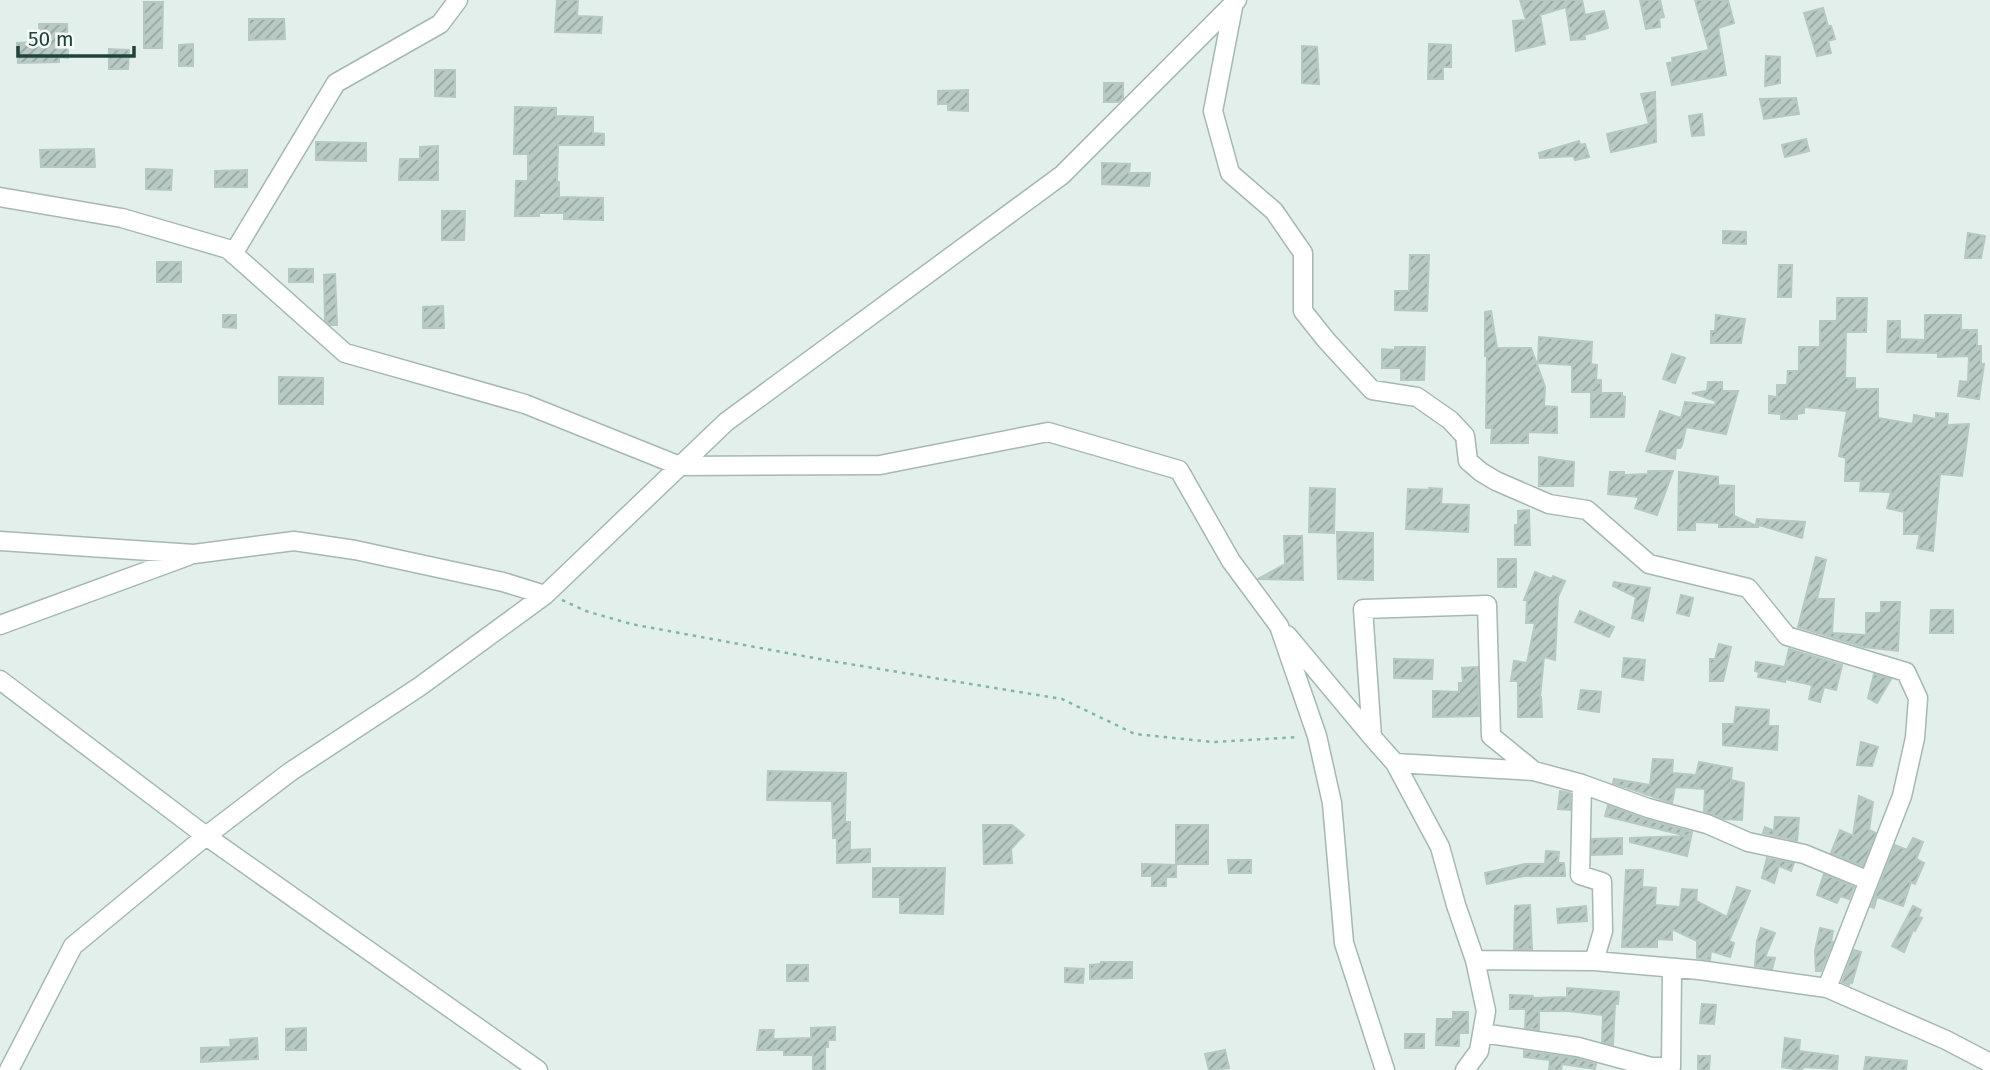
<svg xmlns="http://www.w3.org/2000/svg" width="1990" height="1070" font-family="'Fira Sans',sans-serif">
  <defs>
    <pattern id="building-hatch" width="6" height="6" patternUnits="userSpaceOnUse" patternTransform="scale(1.75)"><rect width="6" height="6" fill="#b8cac3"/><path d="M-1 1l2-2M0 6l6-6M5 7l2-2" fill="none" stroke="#95a6a0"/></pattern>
  </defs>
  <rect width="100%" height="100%" fill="#e3efea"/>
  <path fill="url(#building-hatch)" stroke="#b5c9c2" stroke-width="2" d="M557 0H578L577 16 602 17 601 33 555 32Z
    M1520 0H1582L1585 15 1604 11 1608 28 1584 35 1585 39 1571 40 1566 7 1540 15 1545 44 1516 51 1513 21 1526 20Z
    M1640 0H1660L1664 17 1659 18 1660 27 1646 29Z
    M1695 0H1728L1734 23 1718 28 1726 75 1672 85 1667 63 1673 62 1672 58 1709 50Z
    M144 2H163L162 48H144Z
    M1823 8 1828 26H1831L1835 39 1828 41 1831 53 1817 56 1804 13Z
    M249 19H284L285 39 249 40Z
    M39 24H67L68 58 59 57V62L18 63 17 43 40 42Z
    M193 44V66H179V45Z
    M1429 44 1451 45V67H1443V79H1428Z
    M1302 46 1317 47 1319 84 1302 83Z
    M109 49 129 50 128 69H109Z
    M1766 56 1780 57V83L1765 86Z
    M435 70H455V97L435 96Z
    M1104 83H1123V98L1118 102H1104Z
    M968 90V111L948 110V104H938V91Z
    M1655 92 1656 142 1611 152 1607 134 1649 124 1641 94Z
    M1796 98 1799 114 1764 119 1760 99Z
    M515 107 556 108V116L593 117V133L604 134V145H558L557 182H559V197L603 198V220L564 219V213H539V216H515L516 181H528V154H514Z
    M1702 114 1704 135 1692 136 1689 116Z
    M1806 139 1809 151 1785 157 1782 145Z
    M1579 141 1580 145 1585 144 1589 157 1575 160 1573 156 1540 158 1539 153Z
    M316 142 366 143V161L316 160Z
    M438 146V180H399L400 159H420V147Z
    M94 149 95 167H41L40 150Z
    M1102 163 1130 164 1129 173H1150L1149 186 1102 184Z
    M146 169 172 170 171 190 146 189Z
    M247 170V187H215V171Z
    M442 211H465L464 240H442Z
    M1723 231 1746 232V244L1723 243Z
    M1968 233 1985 236 1981 258H1965Z
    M1410 255H1429L1427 311 1395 310V291H1409Z
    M157 262H181V282H157Z
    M1779 265H1792L1791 297H1778Z
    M289 269H313V282H289Z
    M335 274 337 325H330L325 320 324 275Z
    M1837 298H1867L1866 332H1846L1845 378H1855V389H1878V418L1913 424 1914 415 1936 419V413L1948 414 1947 425 1969 424 1962 476 1940 474 1933 551 1917 548 1920 534H1904V512L1887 508 1891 492 1860 491 1861 481H1845L1846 458 1839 456 1847 411 1804 407V413L1797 414V419H1781V414L1769 413V396L1777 397V385H1787L1788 371H1799V347H1820V321H1837Z
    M443 306 444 328H423V307Z
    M1491 311 1497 348H1531L1545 387 1544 406 1557 407V433L1528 432V443H1491L1492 428H1486L1487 356H1485V312Z
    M223 315H236V328L223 327Z
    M1716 315 1745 319 1741 343H1711V331H1715Z
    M1925 315H1961V330H1977V346H1981V364H1984L1979 399 1958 396 1960 381 1968 382 1969 356 1938 357V353L1887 352 1888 321H1900V339L1925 340Z
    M1539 337 1592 342 1591 364 1597 365 1596 380H1601V392H1572V365L1538 363Z
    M1395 347H1425L1424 380H1401V368H1382V349L1395 350Z
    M1672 354 1685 358 1675 383 1663 379Z
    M279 377 323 378V404H279Z
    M1708 382H1722V391H1738L1726 434 1686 427 1682 445 1680 448H1676L1675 459 1646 451 1660 411 1681 418 1685 402 1715 405 1716 401 1692 393 1707 391Z
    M1591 393H1622V396L1625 397 1624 417H1591Z
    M1539 457 1574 462 1573 486H1539Z
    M1648 471H1673L1657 515 1635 508 1639 497 1608 494 1610 472H1624V475L1648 474Z
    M1679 472 1718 477V485L1734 486V516L1759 527H1719V523L1695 522V530H1678Z
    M1310 488 1335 489 1334 533 1309 532Z
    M1429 488 1442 489 1441 504 1469 505 1468 532 1406 529 1408 489 1429 490Z
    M1529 510 1530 545H1515V525H1518V511Z
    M1757 519 1805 522 1802 538 1756 524Z
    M1337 532 1373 533V580L1338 579Z
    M1284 536H1302L1303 580 1258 579 1285 564Z
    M1816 557 1826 560 1817 599H1834L1832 633 1866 635V613H1881V602H1900L1898 651 1864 647 1798 627Z
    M1498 559H1516V587H1498Z
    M1535 572 1552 579 1553 576 1565 581 1558 597 1555 660 1544 657 1540 697H1541L1542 717H1518V681H1511L1514 661 1527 663 1535 623H1526L1527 600H1524Z
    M1614 582 1650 588 1643 621 1632 618 1636 597 1613 586Z
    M1681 595 1693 598 1689 616 1677 613Z
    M1931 610H1953V633H1930Z
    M1580 611 1614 627 1609 637 1575 622Z
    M1719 644 1731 647 1723 681H1710V659H1715Z
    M1789 649 1842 665 1836 690 1824 687 1820 702 1809 699 1812 685 1785 679V682L1758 677 1759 672 1755 671 1756 662 1785 667Z
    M1624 658 1645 660 1643 680 1622 677Z
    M1394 659 1433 660 1432 679 1394 678Z
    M1478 667 1479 716 1433 717V691L1459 692V683H1463L1462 668Z
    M1874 674 1891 679 1877 703 1868 698Z
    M1581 690 1601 692 1599 712 1578 709Z
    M1736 707 1769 710 1768 726H1778L1777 750 1723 745V724H1734Z
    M1861 742 1878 747 1872 766 1857 765Z
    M1653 759 1673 760 1672 773 1696 775 1699 762 1732 768 1731 780 1744 783 1742 820 1724 819 1704 811 1705 789 1675 787 1672 803 1613 783 1614 779 1650 785Z
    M768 771 846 773 845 822H850V850L870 849V862L837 863V838H833V832L832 801 767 800Z
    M1560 791 1570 793V810L1558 809Z
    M1859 796 1873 802 1869 830 1876 833 1863 866 1831 853 1840 830 1853 836Z
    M1608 805 1645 819 1692 832 1687 856 1630 842V838L1687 836 1605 816Z
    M1775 817 1799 818 1797 841 1763 833 1765 827 1774 831Z
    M983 825H1012L1024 835 1011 849 1012 863 984 864Z
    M1176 825H1208V864H1176Z
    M1622 838V854L1592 855V839Z
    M1913 838 1923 842 1916 859 1924 863 1915 884 1911 882 1903 906 1877 897 1874 908 1871 907 1895 845 1907 850Z
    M1546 851 1559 852 1558 863H1564L1565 876H1524L1487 884 1485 873 1525 864H1545Z
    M1767 858 1794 863 1791 871 1779 866 1774 883 1762 878Z
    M1228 860H1251V873H1229Z
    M1142 864 1176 865V877H1166V886H1152V876H1142Z
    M873 868H945L943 914 900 913V897H873Z
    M1626 870H1643L1642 887 1656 888 1655 905 1680 907 1682 889 1697 890 1696 901 1727 917 1737 887 1750 891 1729 941 1734 943 1730 957 1711 951 1710 960 1697 958V941L1672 929V940L1657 939V947H1622Z
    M1824 874 1854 887 1849 899 1840 896 1837 903 1817 895Z
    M1530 905 1532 949H1514L1515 906Z
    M1586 906 1587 921 1558 923 1557 909Z
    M1913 906 1921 910 1918 917 1922 918 1915 931 1913 930 1904 952 1892 946Z
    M1761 928 1775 933 1765 957 1775 958 1772 969 1755 966 1757 941Z
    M1820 928 1833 931 1831 941 1833 942 1821 971H1816L1815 951Z
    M1854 950 1861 952 1852 983 1850 982 1849 985 1842 982Z
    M1101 962H1132V978L1090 979V965L1101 964Z
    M787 965H808V981H787Z
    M1065 968 1084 969 1083 983 1065 982Z
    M1567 988 1619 992 1618 1004H1615L1613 1045 1602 1042 1603 1015 1567 1011H1539V1030L1525 1028 1526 1009H1510V995L1533 996V998L1567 997Z
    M1702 1004 1716 1005 1714 1024 1700 1023Z
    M1453 1012H1468V1033H1459V1046L1436 1045 1437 1019H1453Z
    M835 1027V1040H828V1047H825V1070H813V1055H784V1050H757L760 1030H774L773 1039 811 1038V1028Z
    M306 1028V1050H286V1029Z
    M1405 1034H1424V1048H1405Z
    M257 1038 258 1059 201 1062V1048L231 1047 230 1040Z
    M1785 1038 1800 1040 1799 1051 1838 1056 1837 1069 1804 1067 1801 1070 1782 1067Z
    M1225 1050 1229 1068 1209 1070 1205 1054Z
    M1524 1051 1576 1058 1596 1064 1595 1069 1562 1064 1561 1070H1549L1550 1060 1524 1057Z
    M1698 1056H1710L1709 1070H1698Z
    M1866 1057 1907 1061 1906 1070H1864Z"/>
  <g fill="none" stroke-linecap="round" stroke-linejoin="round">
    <defs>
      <path id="street" d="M1234 2 1213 111 1230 173 1274 211 1303 253V311L1326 340 1372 390 1417 397 1450 420 1465 436 1468 461 1481 472 1496 481 1549 504 1587 510 1649 564 1748 588 1787 636 1906 672 1918 698 1915 738 1902 796 1827 988
        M0 197 122 218 228 249 345 353 525 404 680 466 880 465 1048 432 1179 470 1231 561 1279 626 1317 736 1332 803 1344 943 1385 1070
        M233 254 336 83 440 24 458 0
        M0 541 194 554 294 541 355 550 503 582 545 595
        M0 625 188 556
        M1287 635 1372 737
        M0 680 206 836 538 1070
        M1395 763 1534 771 1582 784 1580 875 1602 882 1603 931 1594 961
        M1582 784 1648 808 1707 824 1748 842 1804 854 1867 880
        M1475 960 1594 961 1699 970 1827 988 1946 1040 1990 1063
        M1482 1033 1578 1047 1651 1067H1671L1672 970
        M9 1070 73 946 206 836 290 772 419 687 545 595 726 422 1062 175 1237 0
        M1465 1070 1479 1051 1486 1011 1475 960 1456 905 1440 847 1395 763 1372 737 1363 609 1487 605 1491 736 1534 771"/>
    </defs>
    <use href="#street" stroke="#a5b8b2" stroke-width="21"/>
    <path stroke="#80b6a8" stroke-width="2.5" stroke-dasharray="3.5 5" stroke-linecap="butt" d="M562 600 586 611 631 624 825 660 1062 699 1135 734 1213 742 1299 737"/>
    <use href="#street" stroke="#fff" stroke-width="18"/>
  </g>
  <path d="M18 46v10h116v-10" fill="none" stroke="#20433b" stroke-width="3.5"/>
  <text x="28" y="46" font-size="21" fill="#20433b" stroke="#f5faf8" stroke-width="5" paint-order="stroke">50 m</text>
</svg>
